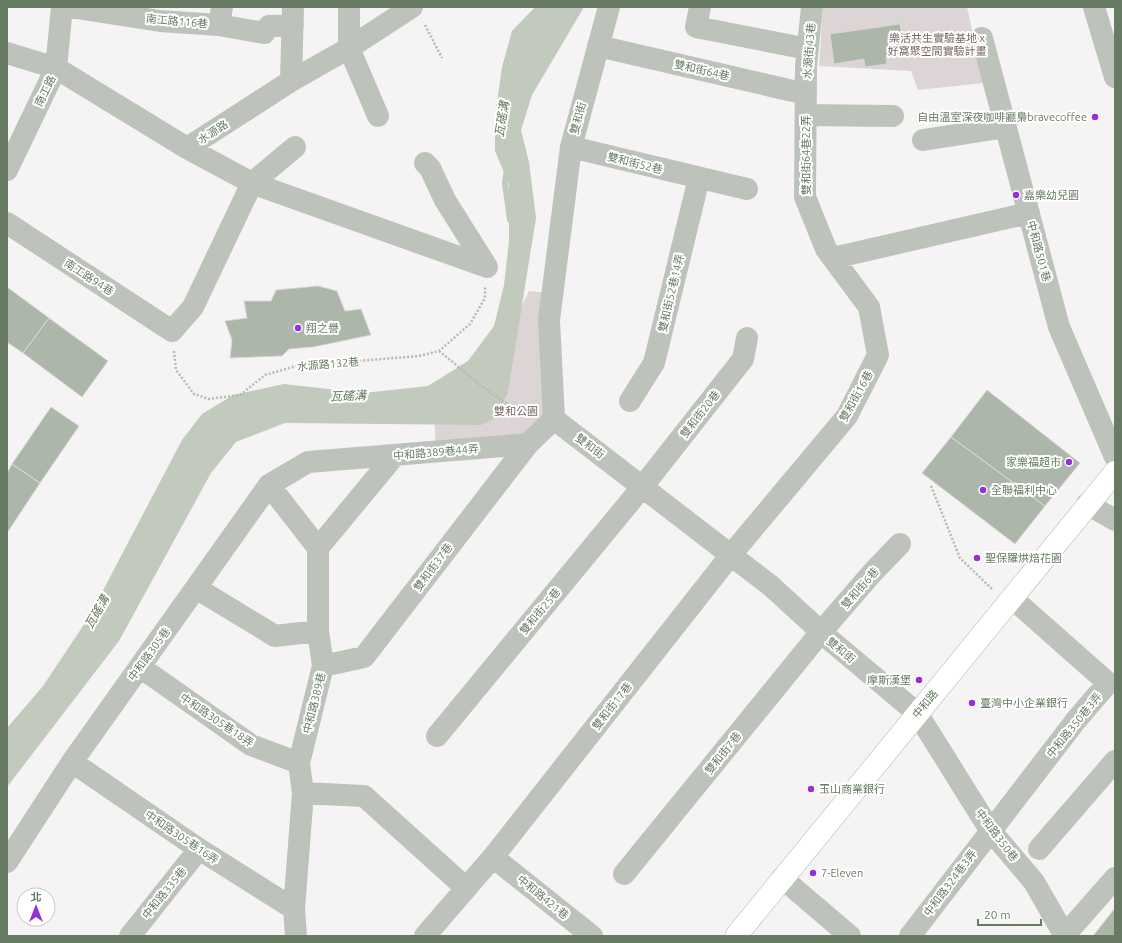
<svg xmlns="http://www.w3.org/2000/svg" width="1122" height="943" font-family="Ubuntu,'Noto Sans TC',sans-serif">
  <rect width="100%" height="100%" fill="#f6f3f5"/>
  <path fill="#ddd5d5" d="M823 7H967L984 83 918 90 911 71 819 66Z
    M529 291 552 293 555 422 528 444 436 452 434 415 519 311Z"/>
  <path fill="#c1cabc" d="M535 7H584L532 95 521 130 529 162 536 218 508 392 495 418 481 425 285 423 236 442 211 473 119 641 7 787V728L43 686 89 617 182 440 202 414 233 395 284 384 363 393 428 386 468 361 494 326 504 285 509 241V184L495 151V117L502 67 512 31Z"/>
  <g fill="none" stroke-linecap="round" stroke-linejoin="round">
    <path stroke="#c1cabc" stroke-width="6" d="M507 168 505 183 510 220"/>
  </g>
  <path fill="#acb6a9" stroke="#d8d6d7" d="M900 24 905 54 886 57 887 64 865 67 864 59 834 64 830 34Z
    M318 286 337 291 345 311 361 309 371 335 313 347 289 349 282 356 230 358 232 340 225 321 247 318 244 301H271L276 290Z
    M7 287 49 318 23 353 7 342Z
    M49 318 108 361 82 397 23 353Z
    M987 390 1080 463 1045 506 951 437Z
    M51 407 79 426 40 483 12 464Z
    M951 437 1045 506 1015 544 922 473Z
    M12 464 40 483 7 533V473Z
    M1115 908V936H1093Z"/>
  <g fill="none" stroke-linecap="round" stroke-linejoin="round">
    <defs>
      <path id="major" d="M736 936 1115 472"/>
    </defs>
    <use href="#major" stroke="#afb6ad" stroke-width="23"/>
    <path stroke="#b5bab4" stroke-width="2.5" stroke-dasharray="2 2" stroke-linecap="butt" d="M425 25 442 58
      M174 351 176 370 194 394 209 399 240 395 265 375 296 366 419 356 439 351 470 324 485 298V287
      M439 351C467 373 495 401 528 414
      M931 486 960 558 992 589"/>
    <path stroke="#bdc3bb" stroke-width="22" d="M70 7 160 21 219 25 222 7
      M349 7V48L378 116
      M609 7 571 147 549 320 554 419 771 586 830 640 917 713 990 830 1034 882 1065 936
      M700 7 696 27 808 49
      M1094 7 1115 77
      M219 25 264 33 269 26 293 25
      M982 38 1059 327 1115 457
      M598 46 806 94
      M7 53 56 68 187 148 291 81 349 48 412 7
      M291 81 293 7
      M806 115 893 116
      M923 140 1006 127
      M295 147 252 183 487 267 445 200 430 168 425 163
      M571 147 747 189
      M7 170 56 68 62 7
      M7 223 172 331 193 307 252 183 187 148
      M833 258 1029 213
      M630 401 654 363 699 178
      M269 485 318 548V631L323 666 299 763 303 793 294 909 296 936
      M1087 504 1115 520
      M318 548 395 455
      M196 588 275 636 318 631
      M323 666 364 657 528 444
      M140 667 251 745 299 763
      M437 736 643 486 743 359 747 338
      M72 762 199 849 294 909
      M303 793 364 796 466 888
      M1039 849 1115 761
      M493 857 592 936
      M7 862 72 762 269 485 308 462 528 444 554 419
      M624 874 821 632 873 572 900 544
      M782 878 850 936
      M130 936 199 849
      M425 936 493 857 730 556 847 416 878 355 869 307 826 249 805 197 806 66 812 7
      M910 936 1077 719 1108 683 1013 599
      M1064 936 1115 878"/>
    <use href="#major" stroke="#fff" stroke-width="22"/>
  </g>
  <g fill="#9231d8" stroke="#fff" stroke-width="1.5">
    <circle cx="1095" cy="117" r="4"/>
    <circle cx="1016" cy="195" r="4"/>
    <circle cx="298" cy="328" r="4"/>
    <circle cx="1069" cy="462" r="4"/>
    <circle cx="983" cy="490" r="4"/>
    <circle cx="977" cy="558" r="4"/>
    <circle cx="919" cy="680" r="4"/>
    <circle cx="972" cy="703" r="4"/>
    <circle cx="811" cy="789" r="4"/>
    <circle cx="813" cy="873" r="4"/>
  </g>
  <g text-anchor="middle" stroke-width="4" stroke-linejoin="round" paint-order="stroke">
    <g font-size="11" fill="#687c63" stroke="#fff">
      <text transform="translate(177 21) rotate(5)" y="4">南工路116巷</text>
      <text transform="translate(809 51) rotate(-86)" y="4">水源街43巷</text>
      <text transform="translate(702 70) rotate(13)" y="4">雙和街64巷</text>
      <text transform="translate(45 91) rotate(-64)" y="4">南工路</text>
      <text transform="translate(578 118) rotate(-75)" y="4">雙和街</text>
      <text transform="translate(213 132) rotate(-33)" y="4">水源路</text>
      <text transform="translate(806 155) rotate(-90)" y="4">雙和街64巷22弄</text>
      <text transform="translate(635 163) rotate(14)" y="4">雙和街52巷</text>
      <text transform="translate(1039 251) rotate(75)" y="4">中和路501巷</text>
      <text transform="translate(89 277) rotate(33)" y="4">南工路94巷</text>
      <text transform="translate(671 293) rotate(-77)" y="4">雙和街52巷14弄</text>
      <text transform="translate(328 364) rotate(-5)" y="4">水源路132巷</text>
      <text transform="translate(856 396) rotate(-61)" y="4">雙和街16巷</text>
      <text transform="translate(700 414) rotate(-52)" y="4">雙和街20巷</text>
      <text transform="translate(590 446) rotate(37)" y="4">雙和街</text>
      <text transform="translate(436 452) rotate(-5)" y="4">中和路389巷44弄</text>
      <text transform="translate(433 567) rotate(-53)" y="4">雙和街37巷</text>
      <text transform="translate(860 588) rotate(-49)" y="4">雙和街6巷</text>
      <text transform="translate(540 611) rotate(-50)" y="4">雙和街25巷</text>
      <text transform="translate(841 650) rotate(40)" y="4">雙和街</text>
      <text transform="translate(149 654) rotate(-54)" y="4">中和路305巷</text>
      <text transform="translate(314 703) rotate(-76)" y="4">中和路389巷</text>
      <text transform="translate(925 704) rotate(-50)" y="4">中和路</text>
      <text transform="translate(612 706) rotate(-52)" y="4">雙和街17巷</text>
      <text transform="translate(217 720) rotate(34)" y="4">中和路305巷18弄</text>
      <text transform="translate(1074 725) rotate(-51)" y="4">中和路350巷3弄</text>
      <text transform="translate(723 753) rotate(-51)" y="4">雙和街7巷</text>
      <text transform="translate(997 835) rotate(53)" y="4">中和路350巷</text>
      <text transform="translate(182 837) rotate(34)" y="4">中和路305巷16弄</text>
      <text transform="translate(950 883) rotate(-53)" y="4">中和路324巷3弄</text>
      <text transform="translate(164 893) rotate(-51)" y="4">中和路335巷</text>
      <text transform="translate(543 897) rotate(39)" y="4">中和路421巷</text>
    </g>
    <g font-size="11" fill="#7a6865" stroke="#fff">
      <text x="937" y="42">樂活共生實驗基地 x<tspan x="937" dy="13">好窩聚空間實驗計畫</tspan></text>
      <text x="516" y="415">雙和公園</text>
    </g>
    <g font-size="11" fill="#687c63" stroke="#fff" text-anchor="start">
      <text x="1087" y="121" text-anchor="end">自由溫室深夜咖啡廳梟bravecoffee</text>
      <text x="1024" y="199">嘉樂幼兒園</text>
      <text x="306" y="332">翔之譽</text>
      <text x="1061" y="466" text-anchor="end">家樂福超市</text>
      <text x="991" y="494">全聯福利中心</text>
      <text x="985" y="562">聖保羅烘焙花園</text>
      <text x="911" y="684" text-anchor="end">摩斯漢堡</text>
      <text x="980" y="707">臺灣中小企業銀行</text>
      <text x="819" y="793">玉山商業銀行</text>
      <text x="821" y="877">7-Eleven</text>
    </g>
    <g font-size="12" font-style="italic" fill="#68785e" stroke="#fff">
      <text transform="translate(502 119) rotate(-81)" y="4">瓦磘溝</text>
      <text transform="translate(348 396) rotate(-2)" y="4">瓦磘溝</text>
      <text transform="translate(97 612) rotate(-60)" y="4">瓦磘溝</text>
    </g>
  </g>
  <rect width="1122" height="943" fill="none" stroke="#687c63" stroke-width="16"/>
  <g transform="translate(36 907)"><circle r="19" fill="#ffffff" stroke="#c3cbc1"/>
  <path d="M0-3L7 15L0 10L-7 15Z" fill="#9231d8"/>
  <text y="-6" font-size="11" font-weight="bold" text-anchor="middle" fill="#687c63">北</text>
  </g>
  <path d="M978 919v6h63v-6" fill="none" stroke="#687c63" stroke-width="2"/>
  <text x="984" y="919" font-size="12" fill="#687c63" stroke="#ffffff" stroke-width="3" paint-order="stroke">20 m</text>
</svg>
